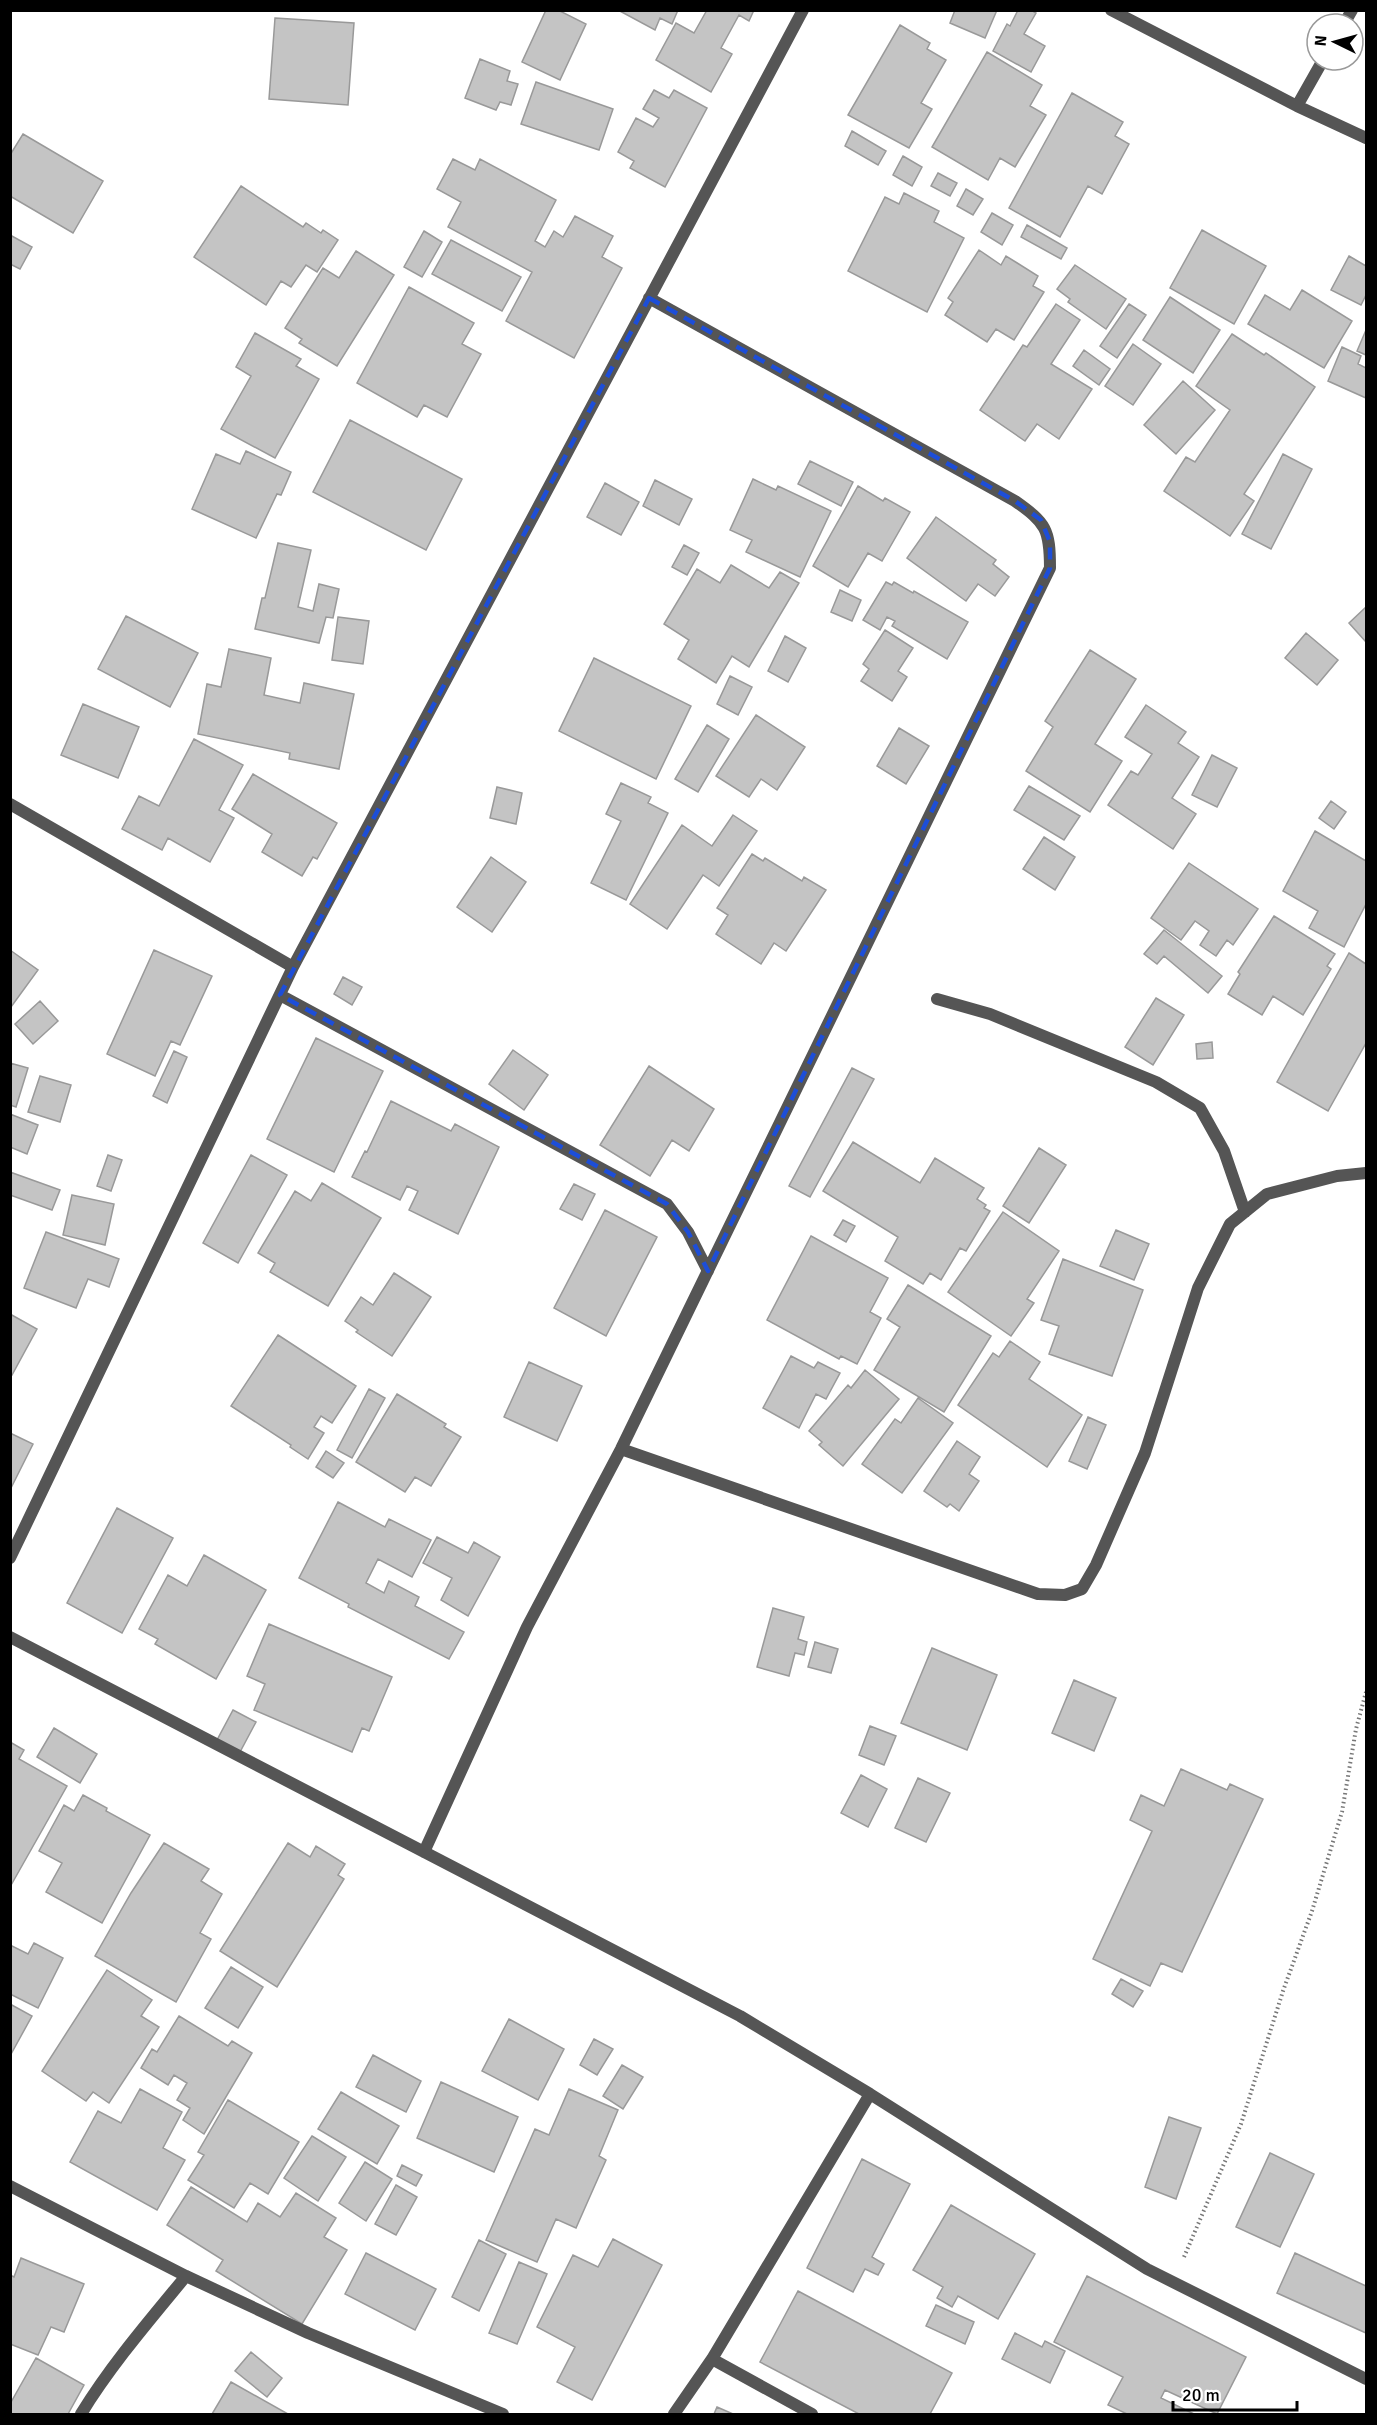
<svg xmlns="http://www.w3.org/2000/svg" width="1377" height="2425" font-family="Signika,sans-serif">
  <rect width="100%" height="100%" fill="#fff"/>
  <path fill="#c4c4c4" stroke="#999" stroke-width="1.5" d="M546 10H558L586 24 560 80 522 62Z
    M618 10H678L672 24 660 18 655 30Z
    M707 10H754L749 21 739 15 721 48 732 54 711 92 656 60 676 23 694 33Z
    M955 10H997L985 38 950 23Z
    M1018 10H1031L1036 13 1024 34 1045 46 1031 72 993 51 1007 24 1010 26Z
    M275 18 354 23 348 105 269 99Z
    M900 25 930 43 927 49 946 60 921 103 932 109 909 148 848 115Z
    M987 52 1042 85 1030 106 1046 115 1015 167 1000 158 988 180 932 147Z
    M480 59 510 71 507 81 518 84 511 105 500 102 496 110 465 98Z
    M536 82 613 109 599 150 521 124Z
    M654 90 669 98 674 90 707 108 665 187 630 168 634 161 618 152 636 118 653 127 659 118 643 109Z
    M1072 93 1123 122 1115 136 1129 144 1102 194 1088 186 1060 237 1009 208Z
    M852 131 886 151 878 165 845 146Z
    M23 134 103 181 73 233 10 196V155Z
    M903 156 922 167 912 186 893 175Z
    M453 159 475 170 480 159 556 200 535 241 545 247 554 231 563 237 575 216 613 236 602 257 622 268 574 358 506 321 532 272 448 227 461 202 437 189Z
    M938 173 957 183 950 196 931 186Z
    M241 186 303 227 306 223 321 233 323 230 338 240 317 272 306 265 291 287 281 281 266 305 194 257Z
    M966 189 983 199 973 215 957 206Z
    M904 193 939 211 934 222 964 238 927 312 848 271 885 197 899 204Z
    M992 213 1013 225 1002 245 981 232Z
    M1027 225 1067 248 1061 259 1021 237Z
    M1202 230 1266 266 1234 324 1170 288Z
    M424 231 442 242 422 277 404 267Z
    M10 235 32 247 20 269 10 264Z
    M451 240 521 277 502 311 432 274Z
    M979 250 1001 265 1006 256 1038 276 1033 286 1044 292 1014 340 996 329 987 342 945 315 953 302 948 298Z
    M356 251 394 275 337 366 299 343 302 339 285 328 323 268 339 278Z
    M1349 256 1366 266V295L1361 305 1331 290Z
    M1075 265 1126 299 1106 329 1068 302 1070 299 1057 289Z
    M409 287 474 323 462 344 481 354 447 417 424 405 417 417 357 383Z
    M1302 290 1352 321 1324 368 1248 324 1265 295 1290 310Z
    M1170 297 1220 330 1193 373 1143 340Z
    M1056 304 1080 320 1051 364 1092 389 1059 439 1037 424 1025 441 980 410 1023 345 1027 347Z
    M1129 304 1146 315 1117 358 1100 346Z
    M1366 330V355L1357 351Z
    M255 333 301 359 296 366 319 379 275 458 221 429 251 376 236 367Z
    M1232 334 1264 355 1266 353 1315 387 1244 494 1254 501 1230 536 1164 491 1186 457 1195 462 1230 410 1196 386Z
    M1133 344 1161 364 1133 405 1105 386Z
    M1342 347 1361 356 1358 364 1366 368V398L1328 381Z
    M1084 350 1110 369 1099 385 1073 366Z
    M1183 381 1215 410 1176 454 1144 425Z
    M350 420 462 479 426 550 313 492Z
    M246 451 291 472 281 495 277 494 256 538 192 509 216 454 240 464Z
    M1283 454 1312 469 1271 549 1242 534Z
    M810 461 853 482 841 506 798 484Z
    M753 479 776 490 778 486 831 511 800 577 746 552 752 540 730 530Z
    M655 480 692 499 679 525 643 506Z
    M605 483 639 502 621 535 587 517Z
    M858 486 883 501 885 498 910 512 882 561 868 553 848 587 813 566Z
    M936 517 996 560 993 564 1009 577 995 596 978 584 966 601 907 558Z
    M278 543 311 550 298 607 313 611 319 584 339 589 333 618 326 617 319 643 255 629 262 598H265Z
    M684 545 699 553 687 575 672 567Z
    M731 565 769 588 780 572 799 583 749 667 732 656 716 683 678 659 689 640 664 624 697 569 720 583Z
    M886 582 892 585 894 582 913 593 914 591 968 622 947 659 892 626 895 621 887 617 880 630 863 620Z
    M840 590 861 600 852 621 831 612Z
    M1366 607V642L1349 623Z
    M126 616 198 653 170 707 98 669Z
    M338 617 369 621 363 664 332 660Z
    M885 630 913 648 898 671 907 677 892 701 861 681 869 669 863 664Z
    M1306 633 1338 660 1317 685 1285 658Z
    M785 636 806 648 788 682 768 671Z
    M229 649 271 658 264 695 300 703 304 683 354 694 339 769 289 759 290 753 198 734 207 684 221 687Z
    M1090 650 1136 679 1095 744 1122 761 1090 812 1026 771 1053 727 1045 721Z
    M594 658 691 706 656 779 559 731Z
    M730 676 752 687 738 715 717 704Z
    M83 704 139 727 118 778 61 755Z
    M1146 705 1186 732 1178 743 1199 757 1172 798 1196 814 1173 849 1108 805 1131 771 1138 775 1152 754 1125 737Z
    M756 715 805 747 777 790 761 779 749 797 716 776Z
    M707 725 729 739 698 792 675 779Z
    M899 728 929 746 906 784 877 766Z
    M194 739 243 765 219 810 234 818 210 862 168 838 162 850 122 829 139 796 159 806Z
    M1212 755 1237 768 1217 807 1192 795Z
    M253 774 337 823 317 859 313 857 302 876 262 852 272 834 232 809Z
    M621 783 651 797 648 803 668 813 626 900 591 883 621 821 606 814Z
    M1029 786 1080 816 1064 840 1014 810Z
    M497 787 522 793 516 824 490 818Z
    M1331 801 1346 812 1334 829 1319 818Z
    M733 815 757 831 719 886 703 875 667 929 630 904 682 825 712 846Z
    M1315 831 1366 861V904L1344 947 1309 928 1318 911 1283 891Z
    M1044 837 1075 857 1055 890 1023 869Z
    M752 854 763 861 765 858 802 881 804 877 826 890 786 951 774 943 761 964 716 934 728 915 717 908Z
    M491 857 526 882 492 932 457 907Z
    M1189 863 1258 909 1233 945 1227 940 1216 956 1200 945 1209 931 1195 921 1181 940 1151 918Z
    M1274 916 1335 954 1327 966 1331 969 1303 1015 1273 996 1262 1015 1228 994 1240 974 1238 972Z
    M1164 930 1222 976 1208 993 1164 956 1157 964 1144 954Z
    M10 950 38 970 11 1007H10Z
    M154 950 212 976 180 1045 171 1041 155 1076 107 1054Z
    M1349 953 1366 964V1043L1328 1111 1277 1082Z
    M343 977 362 987 352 1005 334 994Z
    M1156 998 1184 1015 1153 1065 1125 1047Z
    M40 1001 58 1021 33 1044 15 1024Z
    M316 1038 383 1071 334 1172 267 1139Z
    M1212 1042 1213 1058 1197 1059 1196 1044Z
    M513 1050 548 1075 524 1110 489 1084Z
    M174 1051 187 1057 167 1103 153 1096Z
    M10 1063 28 1068 16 1107 10 1105Z
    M649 1066 714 1109 689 1151 672 1140 650 1176 600 1145Z
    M852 1068 874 1079 810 1197 789 1186Z
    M40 1076 71 1085 60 1122 28 1112Z
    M391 1101 451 1131 455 1124 499 1147 458 1234 409 1210 418 1191 407 1186 400 1200 352 1177 365 1151 367 1152Z
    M10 1114 38 1125 27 1154 10 1147Z
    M853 1142 920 1183 935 1158 984 1188 977 1199 986 1205 984 1208 990 1211 966 1251 960 1248 941 1280 930 1273 923 1284 885 1261 898 1237 823 1191Z
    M1039 1148 1066 1165 1029 1223 1003 1206Z
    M108 1155 122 1160 111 1191 97 1186Z
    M251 1155 287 1175 238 1263 203 1243Z
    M10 1172 60 1190 52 1210 10 1195Z
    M322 1183 381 1218 328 1306 270 1272 275 1263 258 1253 295 1191 311 1201Z
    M574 1184 595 1194 582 1220 560 1209Z
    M72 1195 114 1204 105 1245 63 1235Z
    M605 1210 657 1237 606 1336 554 1308Z
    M1003 1212 1059 1251 1027 1299 1034 1303 1011 1336 948 1292Z
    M843 1220 855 1226 846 1242 834 1235Z
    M1116 1230 1149 1244 1134 1280 1100 1266Z
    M46 1232 119 1259 109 1287 88 1279 76 1308 24 1288Z
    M811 1236 888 1278 870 1312 881 1318 857 1364 841 1356 839 1359 767 1320Z
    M1063 1259 1143 1290 1112 1376 1049 1354 1059 1326 1041 1320Z
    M394 1273 431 1297 392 1356 356 1332 358 1330 345 1321 361 1297 373 1305Z
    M908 1285 991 1336 944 1412 874 1370 900 1327 887 1319Z
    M10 1314 37 1329 12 1375 10 1374Z
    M278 1335 356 1386 332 1423 321 1416 314 1427 324 1433 308 1459 290 1447 291 1445 231 1406Z
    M1010 1341 1040 1362 1029 1379 1082 1415 1047 1467 958 1405 993 1353 999 1357Z
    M791 1356 814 1368 818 1362 840 1373 826 1399 816 1394 799 1428 763 1408Z
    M529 1362 582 1386 557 1441 504 1417Z
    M865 1370 899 1399 843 1466 819 1445 822 1442 809 1431 848 1385 851 1388Z
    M369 1389 385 1398 352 1458 337 1450Z
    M397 1394 446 1424 444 1427 461 1437 431 1486 415 1477 405 1492 356 1462Z
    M918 1398 953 1423 902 1493 862 1464 895 1419 901 1423Z
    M1088 1417 1106 1425 1087 1469 1069 1461Z
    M10 1433 33 1444 10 1490Z
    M957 1441 980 1457 969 1474 979 1481 959 1511 950 1504 947 1507 924 1491Z
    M326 1451 344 1463 333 1478 316 1467Z
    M338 1502 385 1527 389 1519 431 1540 412 1577 378 1559 366 1583 384 1593 389 1581 419 1597 415 1606 464 1632 449 1659 348 1607 349 1604 299 1578Z
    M117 1508 173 1538 122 1633 67 1603Z
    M437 1537 468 1553 474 1542 500 1557 468 1616 441 1600 452 1578 423 1563Z
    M204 1555 266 1590 216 1679 155 1644 158 1639 139 1629 168 1575 187 1586Z
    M773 1608 804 1617 798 1639 807 1642 804 1655 795 1653 789 1676 757 1667Z
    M269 1624 392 1677 369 1731 362 1728 352 1752 254 1710 265 1684 247 1676Z
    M815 1642 838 1649 831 1673 808 1667Z
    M932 1648 997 1675 967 1750 901 1723Z
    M1074 1680 1116 1698 1094 1751 1052 1733Z
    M233 1710 256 1722 240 1752 217 1740Z
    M870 1726 896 1736 884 1765 859 1755Z
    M54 1728 97 1754 80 1783 37 1757Z
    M10 1742 24 1750 19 1759 67 1786 10 1887Z
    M1181 1769 1227 1790 1230 1784 1263 1799 1182 1972 1161 1963 1150 1986 1093 1959 1152 1831 1130 1820 1141 1795 1164 1806Z
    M861 1775 887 1789 868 1827 841 1813Z
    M918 1778 950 1793 926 1842 895 1828Z
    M83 1795 107 1808 106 1811 150 1835 102 1923 46 1892 62 1863 39 1851 64 1805 74 1811Z
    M164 1843 209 1869 201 1881 222 1894 200 1933 211 1939 176 2002 95 1956 131 1893Z
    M288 1843 310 1857 316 1846 345 1864 338 1875 344 1879 277 1987 220 1951Z
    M34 1943 63 1958 38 2008 10 1994V1945L28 1954Z
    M231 1967 263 1987 238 2028 205 2008Z
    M107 1970 152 2000 141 2016 159 2027 109 2103 93 2092 86 2101 42 2071Z
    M1121 1979 1143 1991 1133 2007 1112 1994Z
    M10 2004 32 2016 10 2056Z
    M179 2016 228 2046 232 2041 252 2053 204 2134 183 2120 190 2108 177 2100 187 2083 174 2075 168 2085 141 2068 152 2049 157 2052Z
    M509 2019 564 2049 538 2100 482 2071Z
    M594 2039 613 2049 597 2075 580 2065Z
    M373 2055 421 2081 406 2112 356 2087Z
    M622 2065 643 2077 623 2109 603 2096Z
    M441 2082 518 2117 494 2172 417 2138Z
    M140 2089 182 2112 163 2148 185 2160 157 2210 70 2162 98 2111 121 2123Z
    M569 2089 618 2110 599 2156 606 2160 576 2228 556 2219 537 2262 486 2240 535 2129 549 2135Z
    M341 2092 399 2126 377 2164 318 2129Z
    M228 2100 299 2142 268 2194 250 2183 234 2208 188 2180 204 2155 198 2152Z
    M1169 2117 1201 2128 1176 2199 1145 2187Z
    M312 2136 346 2157 318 2201 284 2178Z
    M1270 2153 1314 2174 1280 2247 1236 2227Z
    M862 2159 910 2184 872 2257 884 2264 878 2275 865 2269 853 2292 807 2268Z
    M365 2162 392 2179 366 2221 339 2203Z
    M402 2165 422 2175 416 2186 397 2176Z
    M396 2185 417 2197 396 2235 375 2224Z
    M191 2187 247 2222 258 2203 280 2217 296 2193 336 2218 324 2237 347 2250 302 2324 216 2271 223 2260 167 2225Z
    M951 2205 1035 2254 998 2319 958 2296 952 2307 937 2298 943 2287 913 2270Z
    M613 2239 662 2265 592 2400 557 2382 575 2347 537 2327 573 2255 598 2267Z
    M479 2240 506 2254 479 2311 452 2297Z
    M366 2253 436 2289 415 2330 345 2294Z
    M1295 2253 1366 2286V2333L1277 2293Z
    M21 2258 84 2284 64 2332 51 2327 38 2355 10 2344V2275L14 2277Z
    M519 2262 547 2274 517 2344 489 2333Z
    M1087 2276 1246 2357 1217 2414 1165 2390 1161 2398 1194 2414H1127L1108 2405 1123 2377 1054 2342Z
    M798 2291 952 2373 930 2414H859L760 2362Z
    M936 2305 974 2322 965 2344 926 2326Z
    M1015 2333 1042 2347 1045 2341 1065 2351 1050 2383 1002 2359Z
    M251 2352 282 2378 267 2397 235 2371Z
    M36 2358 84 2385 68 2414H10V2404Z
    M231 2382 288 2414H212Z
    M717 2407 733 2414H714Z"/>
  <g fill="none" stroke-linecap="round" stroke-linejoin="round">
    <path stroke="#777" stroke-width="4" stroke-dasharray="1.5 3" stroke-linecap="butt" d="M1184 2257 1241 2124 1283 1991 1312 1911 1342 1812 1356 1729 1366 1692"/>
    <path stroke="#555" stroke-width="12" d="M1111 10 1297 106 1366 138
      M1344 24 1352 10
      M1297 106 1323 60
      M10 804 293 967
      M280 995 667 1204 688 1232 708 1271
      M937 999 990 1014 1156 1082 1200 1108 1224 1151 1245 1212
      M621 1449 1038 1594 1065 1595 1082 1589 1096 1565 1145 1453 1198 1288 1230 1224 1267 1194 1337 1176 1366 1173
      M10 1558 293 967 803 10
      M10 1637 740 2016 870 2094 1147 2269 1366 2379
      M424 1852 527 1627 621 1449 1050 568C1050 529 1046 523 1015 501L649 298
      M10 2186 186 2276 308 2333 503 2414
      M712 2359 812 2414
      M81 2414C111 2365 149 2321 186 2276
      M674 2414 712 2359 870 2094"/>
  </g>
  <path fill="none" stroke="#1d4ed8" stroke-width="4.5" stroke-dasharray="12 8" stroke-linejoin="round" d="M649 298 1015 501 1041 520 1050 542V568L708 1271 688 1232 667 1204 280 995Z"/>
  <rect width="1377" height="2425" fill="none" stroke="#000000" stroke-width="24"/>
  <g transform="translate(1335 42) rotate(275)"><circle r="28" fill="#ffffff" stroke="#999999" stroke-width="1.5"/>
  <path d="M0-4.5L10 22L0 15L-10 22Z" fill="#000000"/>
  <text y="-9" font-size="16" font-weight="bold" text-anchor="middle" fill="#000000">N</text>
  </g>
  <path d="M1173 2401v9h124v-9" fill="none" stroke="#000000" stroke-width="3"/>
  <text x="1182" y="2401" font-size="18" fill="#000000" stroke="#ffffff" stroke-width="4.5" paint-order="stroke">20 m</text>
</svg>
